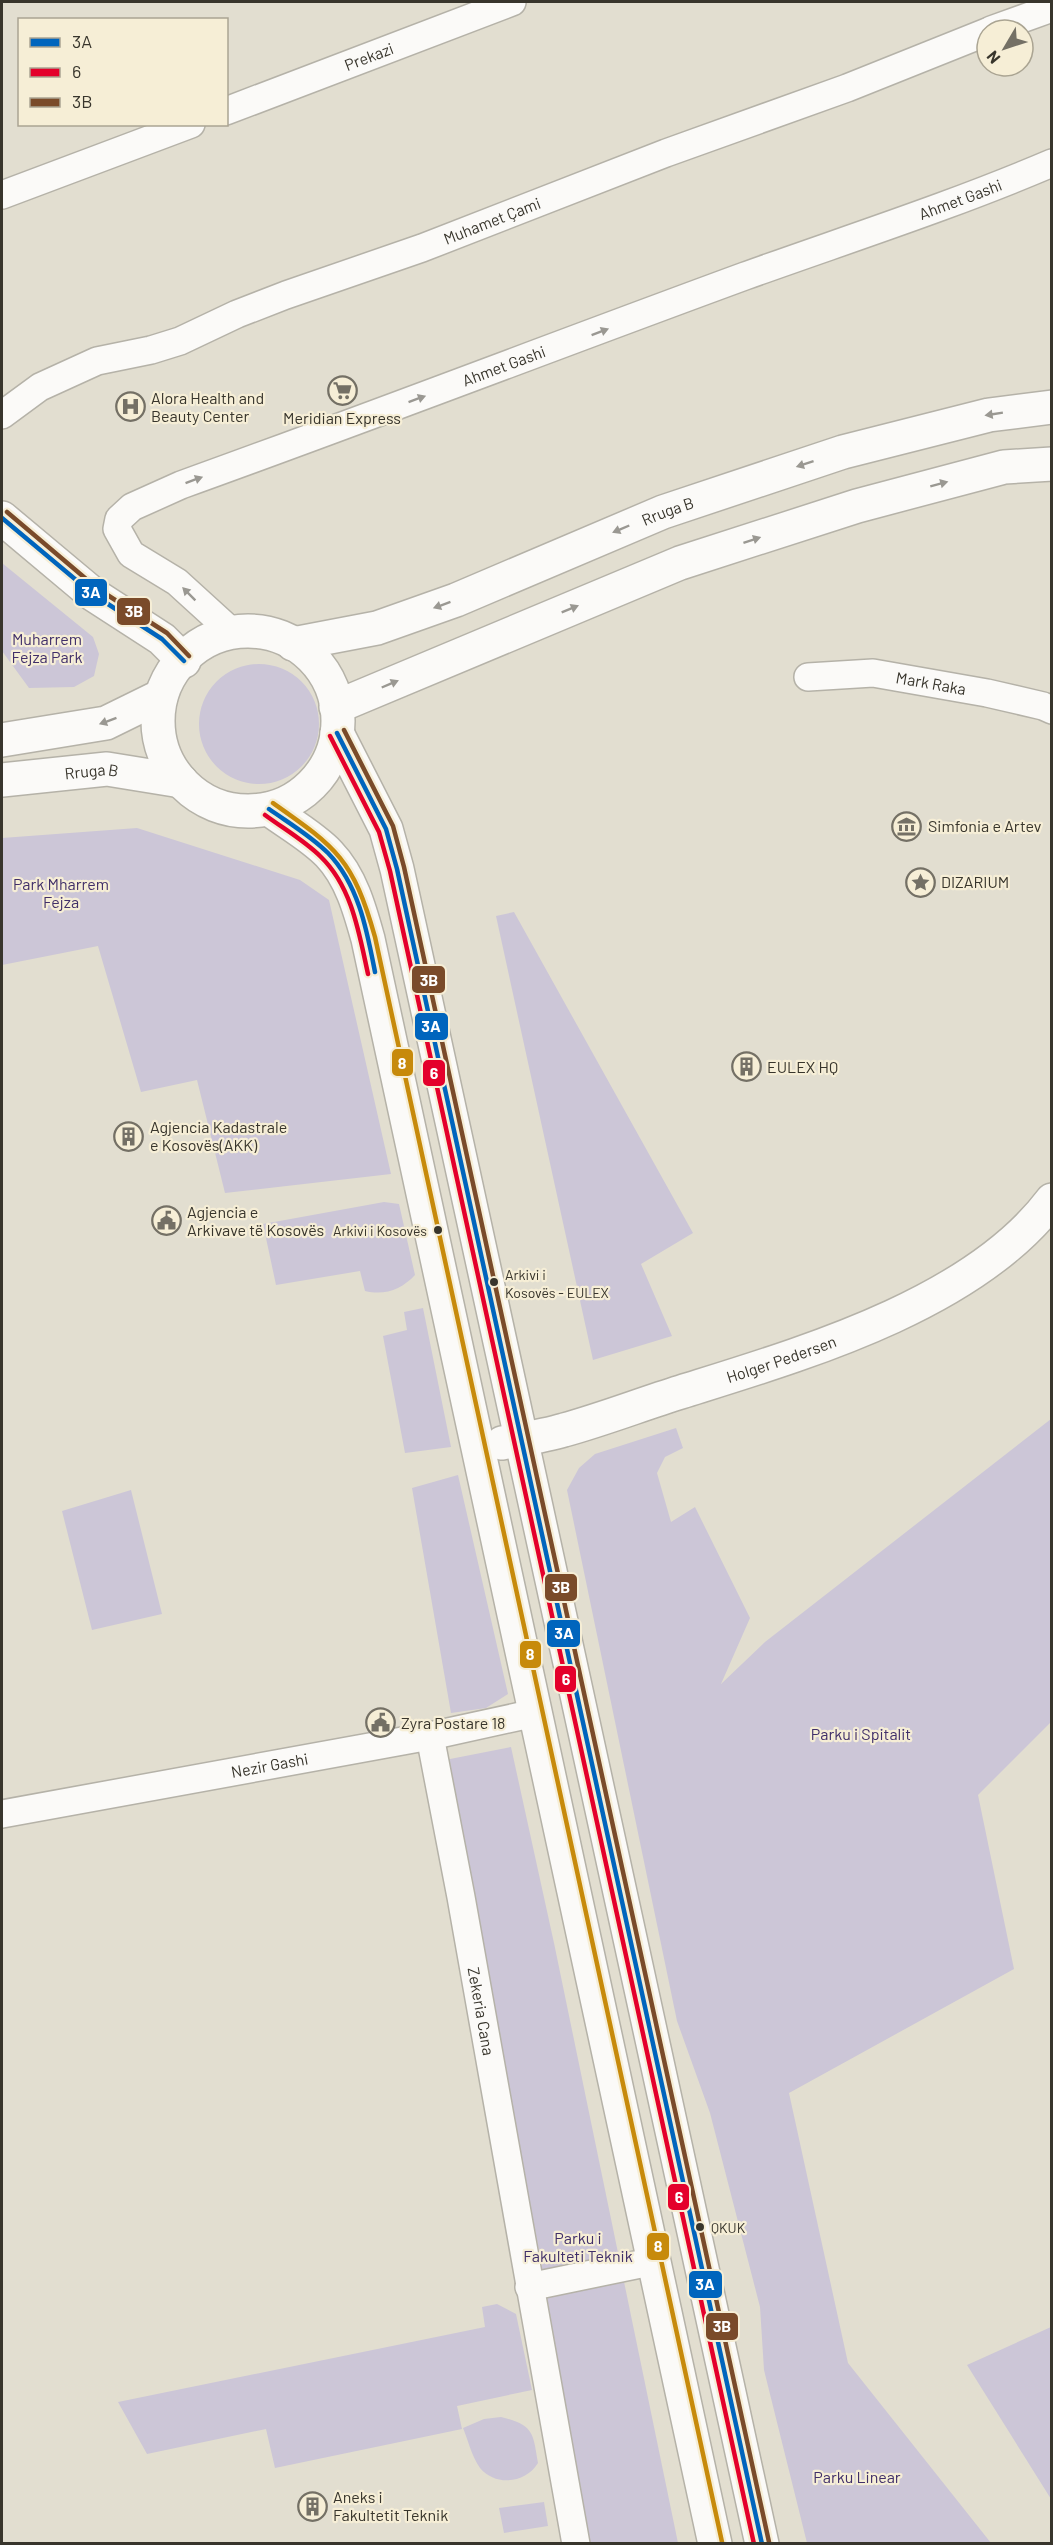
<svg xmlns="http://www.w3.org/2000/svg" width="1053" height="2545" font-family="Barlow,sans-serif">
  <rect width="100%" height="100%" fill="#e2ded0"/>
  <path fill="#ccc6d7" d="M2 563 93 637 99 654 94 676 74 687 29 688 2 651Z
    M199 724a60 60 0 1 1 120 0a60 60 0 1 1-120 0Z
    M137 828 300 880 329 900 391 1174 225 1193 197 1080 141 1092 98 946 2 965V838Z
    M514 912 693 1233 641 1264 672 1336 593 1360 496 916Z
    M384 1202 399 1204 415 1275C402 1289 385 1296 365 1291L360 1271 276 1285 263 1224Z
    M423 1308 451 1447 405 1453 383 1336 407 1330 404 1312Z
    M1051 1419V1722L978 1795 1014 1969 789 2093 848 2363 991 2543H807L764 2370 760 2307 710 2113 677 2021 567 1490 579 1468 595 1454 676 1428 683 1448 665 1457 657 1473 671 1522 695 1507 750 1618 721 1684 765 1642Z
    M458 1475 508 1694 486 1708 451 1713 412 1488Z
    M131 1490 162 1614 92 1630 62 1511Z
    M511 1747 554 1943 678 2543H589L540 2256 445 1760Z
    M497 2304 516 2314 532 2390 457 2406 462 2429 275 2468 266 2429 147 2454 118 2402 485 2327 482 2307Z
    M1051 2327V2499L967 2365Z
    M501 2417C534 2425 533 2433 538 2463 526 2483 496 2487 480 2468 472 2457 468 2440 463 2428L484 2419Z
    M544 2502 548 2526 504 2533 499 2508Z"/>
  <g fill="none" stroke-linecap="round" stroke-linejoin="round">
    <defs>
      <g id="street">
        <path d="M991 30 1052 8"/>
        <path id="s1" d="M226 111 512 2"/>
        <path d="M2 195 191 124"/>
        <path id="s2" d="M2 415 40 387 97 361 151 350 180 341 237 314 286 295 422 248 666 153 847 88 987 32"/>
        <path id="s3" d="M233 633 177 582 131 554 117 529 119 519 132 507 181 485C370 417 557 345 745 276 848 239 951 206 1052 163"/>
        <path id="s4" d="M808 677 873 673 987 693 1043 706 1052 710"/>
        <path id="s5" d="M430 1736 461 1897 576 2544"/>
        <path id="s6" d="M2 1814 430 1736 535 1713"/>
        <path d="M529 2287 655 2261"/>
      </g>
      <g id="secondary">
        <path d="M2 518 94 595 162 639 184 661"/>
        <circle cx="248" cy="721" r="90"/>
        <path id="s7" d="M293 644 377 628 456 600 663 512 843 452 989 415 1052 407"/>
        <path d="M336 707 680 563 857 506 1004 467 1052 464"/>
        <path d="M337 733 386 829 397 869 762 2544"/>
        <path d="M2 740 106 723 161 696"/>
        <path id="s8" d="M2 780 107 769 181 781"/>
        <path d="M269 809C288 823 313 837 329 854 351 877 360 910 368 939L715 2544"/>
        <path id="s9" d="M502 1443C523 1439 544 1436 564 1430 604 1419 642 1404 681 1392 802 1354 973 1305 1052 1200"/>
      </g>
    </defs>
    <use href="#street" stroke="#b5b2a8" stroke-width="30"/>
    <use href="#secondary" stroke="#b5b2a8" stroke-width="36"/>
    <use href="#street" stroke="#fbfaf8" stroke-width="27"/>
    <use href="#secondary" stroke="#fbfaf8" stroke-width="33"/>
    <defs>
      <path id="bus-1" d="M2 518 94 595 162 639 184 661
        M337 733 386 829 397 869 762 2544
        M269 809C289 823 311 836 328 853 359 885 367 931 375 972"/>
      <path id="bus-2" d="M330 736 379 832 390 871 754 2544
        M265 815C284 829 305 841 321 857 352 887 359 933 368 974"/>
      <path id="bus-3" d="M7 512 98 589 167 633 189 656
        M344 730 393 826 404 867 769 2542"/>
      <path id="bus-4" d="M273 803C337 848 353 859 375 937L722 2542"/>
    </defs>
    <use href="#bus-1" stroke="#f6eed6" stroke-width="9"/>
    <use href="#bus-2" stroke="#f6eed6" stroke-width="9"/>
    <use href="#bus-3" stroke="#f6eed6" stroke-width="9"/>
    <use href="#bus-4" stroke="#f6eed6" stroke-width="9"/>
    <use href="#bus-1" stroke="#0065bd" stroke-width="4.5"/>
    <use href="#bus-2" stroke="#e4002b" stroke-width="4.5"/>
    <use href="#bus-3" stroke="#7a4b2a" stroke-width="4.5"/>
    <use href="#bus-4" stroke="#c78a0b" stroke-width="4.5"/>
  </g>
  <defs><path id="oneway-solid" d="M-6-.8H1V-3.2L6.5 0L1 3.2V.8H-6Z" transform="scale(1.5)"/></defs>
  <g fill="#9a9892">
    <use href="#oneway-solid" transform="translate(600 332) rotate(-21)"/>
    <use href="#oneway-solid" transform="translate(417 399) rotate(-20)"/>
    <use href="#oneway-solid" transform="translate(994 414) rotate(171)"/>
    <use href="#oneway-solid" transform="translate(805 464) rotate(162)"/>
    <use href="#oneway-solid" transform="translate(194 480) rotate(-20)"/>
    <use href="#oneway-solid" transform="translate(939 484) rotate(-15)"/>
    <use href="#oneway-solid" transform="translate(621 529) rotate(157)"/>
    <use href="#oneway-solid" transform="translate(752 540) rotate(-18)"/>
    <use href="#oneway-solid" transform="translate(189 594) rotate(-135)"/>
    <use href="#oneway-solid" transform="translate(442 605) rotate(160)"/>
    <use href="#oneway-solid" transform="translate(570 609) rotate(-22)"/>
    <use href="#oneway-solid" transform="translate(390 684) rotate(-23)"/>
    <use href="#oneway-solid" transform="translate(108 721) rotate(160)"/>
  </g>
  <defs>
    <symbol id="supermarket-ring" viewBox="-11 -11 22 22"><circle r="9.5" fill="#f6eed6" stroke="#747065" stroke-width="1.5"/><path d="M-6-5.5h2.5l.6 2H6L4.5 2H-2.5L-4.4-4H-6ZM-1.5 3.2a1.3 1.3 0 1 0 .1 0ZM3 3.2a1.3 1.3 0 1 0 .1 0Z" fill="#747065"/></symbol>
    <symbol id="hospital-ring" viewBox="-11 -11 22 22"><circle r="9.5" fill="#f6eed6" stroke="#747065" stroke-width="1.5"/><path d="M-5-5h3v3.5h4V-5h3V5h-3V1.5h-4V5h-3Z" fill="#747065"/></symbol>
    <symbol id="museum-ring" viewBox="-11 -11 22 22"><circle r="9.5" fill="#f6eed6" stroke="#747065" stroke-width="1.5"/><path d="M0-6L6-3V-2H-6V-3ZM-5-1h2V3h-2ZM-1-1h2V3h-2ZM3-1h2V3H3ZM-6 4H6V6H-6Z" fill="#747065"/></symbol>
    <symbol id="sight-ring" viewBox="-11 -11 22 22"><circle r="9.5" fill="#f6eed6" stroke="#747065" stroke-width="1.5"/><path d="M0-6L1.8-2.2L6-1.7L2.9 1.2L3.7 5.4L0 3.3L-3.7 5.4L-2.9 1.2L-6-1.7L-1.8-2.2Z" fill="#747065"/></symbol>
    <symbol id="building-ring" viewBox="-11 -11 22 22"><circle r="9.5" fill="#f6eed6" stroke="#747065" stroke-width="1.5"/><path d="M-4-6H4V6H1V3H-1V6H-4ZM-2.5-4.3h1.7v1.8h-1.7ZM.8-4.3h1.7v1.8H.8ZM-2.5-1h1.7V.8h-1.7ZM.8-1h1.7V.8H.8Z" fill="#747065"/></symbol>
    <symbol id="civic-ring" viewBox="-11 -11 22 22"><circle r="9.5" fill="#f6eed6" stroke="#747065" stroke-width="1.5"/><path d="M-.6-6.5H3V-4.5H.6V-3L4-1V1h2V6H-6V1h2V-1L-.6-3ZM-1.2 2.5V6h2.4V2.5Z" fill="#747065"/></symbol>
  </defs>
  <g fill-rule="evenodd">
    <use href="#supermarket-ring" x="326" y="374" width="33" height="33"/>
    <use href="#hospital-ring" x="114" y="390" width="33" height="33"/>
    <use href="#museum-ring" x="890" y="810" width="33" height="33"/>
    <use href="#sight-ring" x="904" y="866" width="33" height="33"/>
    <use href="#building-ring" x="730" y="1050" width="33" height="33"/>
    <use href="#building-ring" x="112" y="1120" width="33" height="33"/>
    <use href="#civic-ring" x="150" y="1204" width="33" height="33"/>
    <use href="#civic-ring" x="364" y="1706" width="33" height="33"/>
    <use href="#building-ring" x="296" y="2490" width="33" height="33"/>
  </g>
  <g fill="#38352c" stroke="#f6eed6" stroke-width="2">
    <circle cx="438" cy="1230" r="5"/>
    <circle cx="494" cy="1282" r="5"/>
    <circle cx="700" cy="2227" r="5"/>
  </g>
  <g text-anchor="middle" stroke-width="4.5" stroke-linejoin="round" paint-order="stroke">
    <g font-size="14" fill="#38352c" stroke="#f6eed6" text-anchor="start">
      <text x="427" y="1236" text-anchor="end">Arkivi i Kosovës</text>
      <text x="505" y="1280">Arkivi i<tspan x="505" dy="18">Kosovës - EULEX</tspan></text>
      <text x="711" y="2233">QKUK</text>
    </g>
    <g font-size="16" fill="#38352c" stroke="#f6eed6">
      <text dy="6" stroke="none"><textPath href="#s1" startOffset="153">Prekazi</textPath></text>
      <text dy="6" stroke="none"><textPath href="#s3" startOffset="1070">Ahmet Gashi</textPath></text>
      <text dy="6" stroke="none"><textPath href="#s2" startOffset="530">Muhamet Çami</textPath></text>
      <text dy="6" stroke="none"><textPath href="#s3" startOffset="584">Ahmet Gashi</textPath></text>
      <text dy="6" stroke="none"><textPath href="#s7" startOffset="399">Rruga B</textPath></text>
      <text dy="6" stroke="none"><textPath href="#s4" startOffset="124">Mark Raka</textPath></text>
      <text dy="6" stroke="none"><textPath href="#s8" startOffset="90">Rruga B</textPath></text>
      <text dy="6" stroke="none"><textPath href="#s9" startOffset="292">Holger Pedersen</textPath></text>
      <text dy="6" stroke="none"><textPath href="#s6" startOffset="272">Nezir Gashi</textPath></text>
      <text dy="6" stroke="none"><textPath href="#s5" startOffset="280">Zekeria Cana</textPath></text>
    </g>
    <g font-size="16" fill="#38352c" stroke="#f6eed6" text-anchor="start">
      <text x="151" y="404">Alora Health and<tspan x="151" dy="18">Beauty Center</tspan></text>
      <text x="342" y="424" text-anchor="middle">Meridian Express</text>
      <text x="928" y="832">Simfonia e Artev</text>
      <text x="941" y="888">DIZARIUM</text>
      <text x="767" y="1073">EULEX HQ</text>
      <text x="150" y="1133">Agjencia Kadastrale<tspan x="150" dy="18">e Kosovës(AKK)</tspan></text>
      <text x="187" y="1218">Agjencia e<tspan x="187" dy="18">Arkivave të Kosovës</tspan></text>
      <text x="401" y="1729">Zyra Postare 18</text>
      <text x="333" y="2503">Aneks i<tspan x="333" dy="18">Fakultetit Teknik</tspan></text>
    </g>
    <g font-size="16" fill="#402f69" stroke="#f6eed6">
      <text x="47" y="645">Muharrem<tspan x="47" dy="18">Fejza Park</tspan></text>
      <text x="61" y="890">Park Mharrem<tspan x="61" dy="18">Fejza</tspan></text>
      <text x="861" y="1740">Parku i Spitalit</text>
      <text x="578" y="2244">Parku i<tspan x="578" dy="18">Fakulteti Teknik</tspan></text>
      <text x="857" y="2483">Parku Linear</text>
    </g>
  </g>
  <g stroke="#f6eed6" stroke-width="2">
    <rect x="74" y="578" width="34" height="29" rx="6" fill="#0065bd"/>
    <rect x="116" y="597" width="35" height="29" rx="6" fill="#7a4b2a"/>
    <rect x="411" y="965" width="35" height="29" rx="6" fill="#7a4b2a"/>
    <rect x="414" y="1012" width="35" height="29" rx="6" fill="#0065bd"/>
    <rect x="391" y="1048" width="23" height="29" rx="6" fill="#c78a0b"/>
    <rect x="422" y="1059" width="24" height="28" rx="6" fill="#e4002b"/>
    <rect x="544" y="1573" width="34" height="29" rx="6" fill="#7a4b2a"/>
    <rect x="546" y="1619" width="35" height="29" rx="6" fill="#0065bd"/>
    <rect x="519" y="1640" width="23" height="29" rx="6" fill="#c78a0b"/>
    <rect x="554" y="1665" width="23" height="28" rx="6" fill="#e4002b"/>
    <rect x="667" y="2183" width="23" height="28" rx="6" fill="#e4002b"/>
    <rect x="646" y="2232" width="24" height="29" rx="6" fill="#c78a0b"/>
    <rect x="688" y="2270" width="35" height="29" rx="6" fill="#0065bd"/>
    <rect x="705" y="2312" width="34" height="29" rx="6" fill="#7a4b2a"/>
  </g>
  <g font-size="16" text-anchor="middle" font-weight="bold" fill="#fff">
    <text x="91" y="598">3A</text>
    <text x="134" y="617">3B</text>
    <text x="429" y="986">3B</text>
    <text x="431" y="1032">3A</text>
    <text x="402" y="1069">8</text>
    <text x="434" y="1079">6</text>
    <text x="561" y="1593">3B</text>
    <text x="564" y="1639">3A</text>
    <text x="530" y="1660">8</text>
    <text x="566" y="1685">6</text>
    <text x="679" y="2203">6</text>
    <text x="658" y="2252">8</text>
    <text x="705" y="2290">3A</text>
    <text x="722" y="2332">3B</text>
  </g>
  <rect width="1053" height="2545" fill="none" stroke="#38352c" stroke-width="6"/>
  <rect x="18" y="18" width="210" height="108" fill="#f6eed6" stroke="#aaa492" stroke-width="1.5"/>
  <rect x="30" y="38" width="30" height="9" fill="#0065bd" stroke="#aaa492" stroke-width="1.5"/>
  <text x="72" y="48" font-size="18" fill="#38352c">3A</text>
  <rect x="30" y="68" width="30" height="9" fill="#e4002b" stroke="#aaa492" stroke-width="1.5"/>
  <text x="72" y="78" font-size="18" fill="#38352c">6</text>
  <rect x="30" y="98" width="30" height="9" fill="#7a4b2a" stroke="#aaa492" stroke-width="1.5"/>
  <text x="72" y="108" font-size="18" fill="#38352c">3B</text>
  <g transform="translate(1005 48) rotate(231)"><circle r="28" fill="#f6eed6" stroke="#aaa492" stroke-width="1.5"/>
  <path d="M0-4.5L10 22L0 15L-10 22Z" fill="#747065"/>
  <text y="-9" font-size="16" font-weight="bold" text-anchor="middle" fill="#38352c">N</text>
  </g>
</svg>
